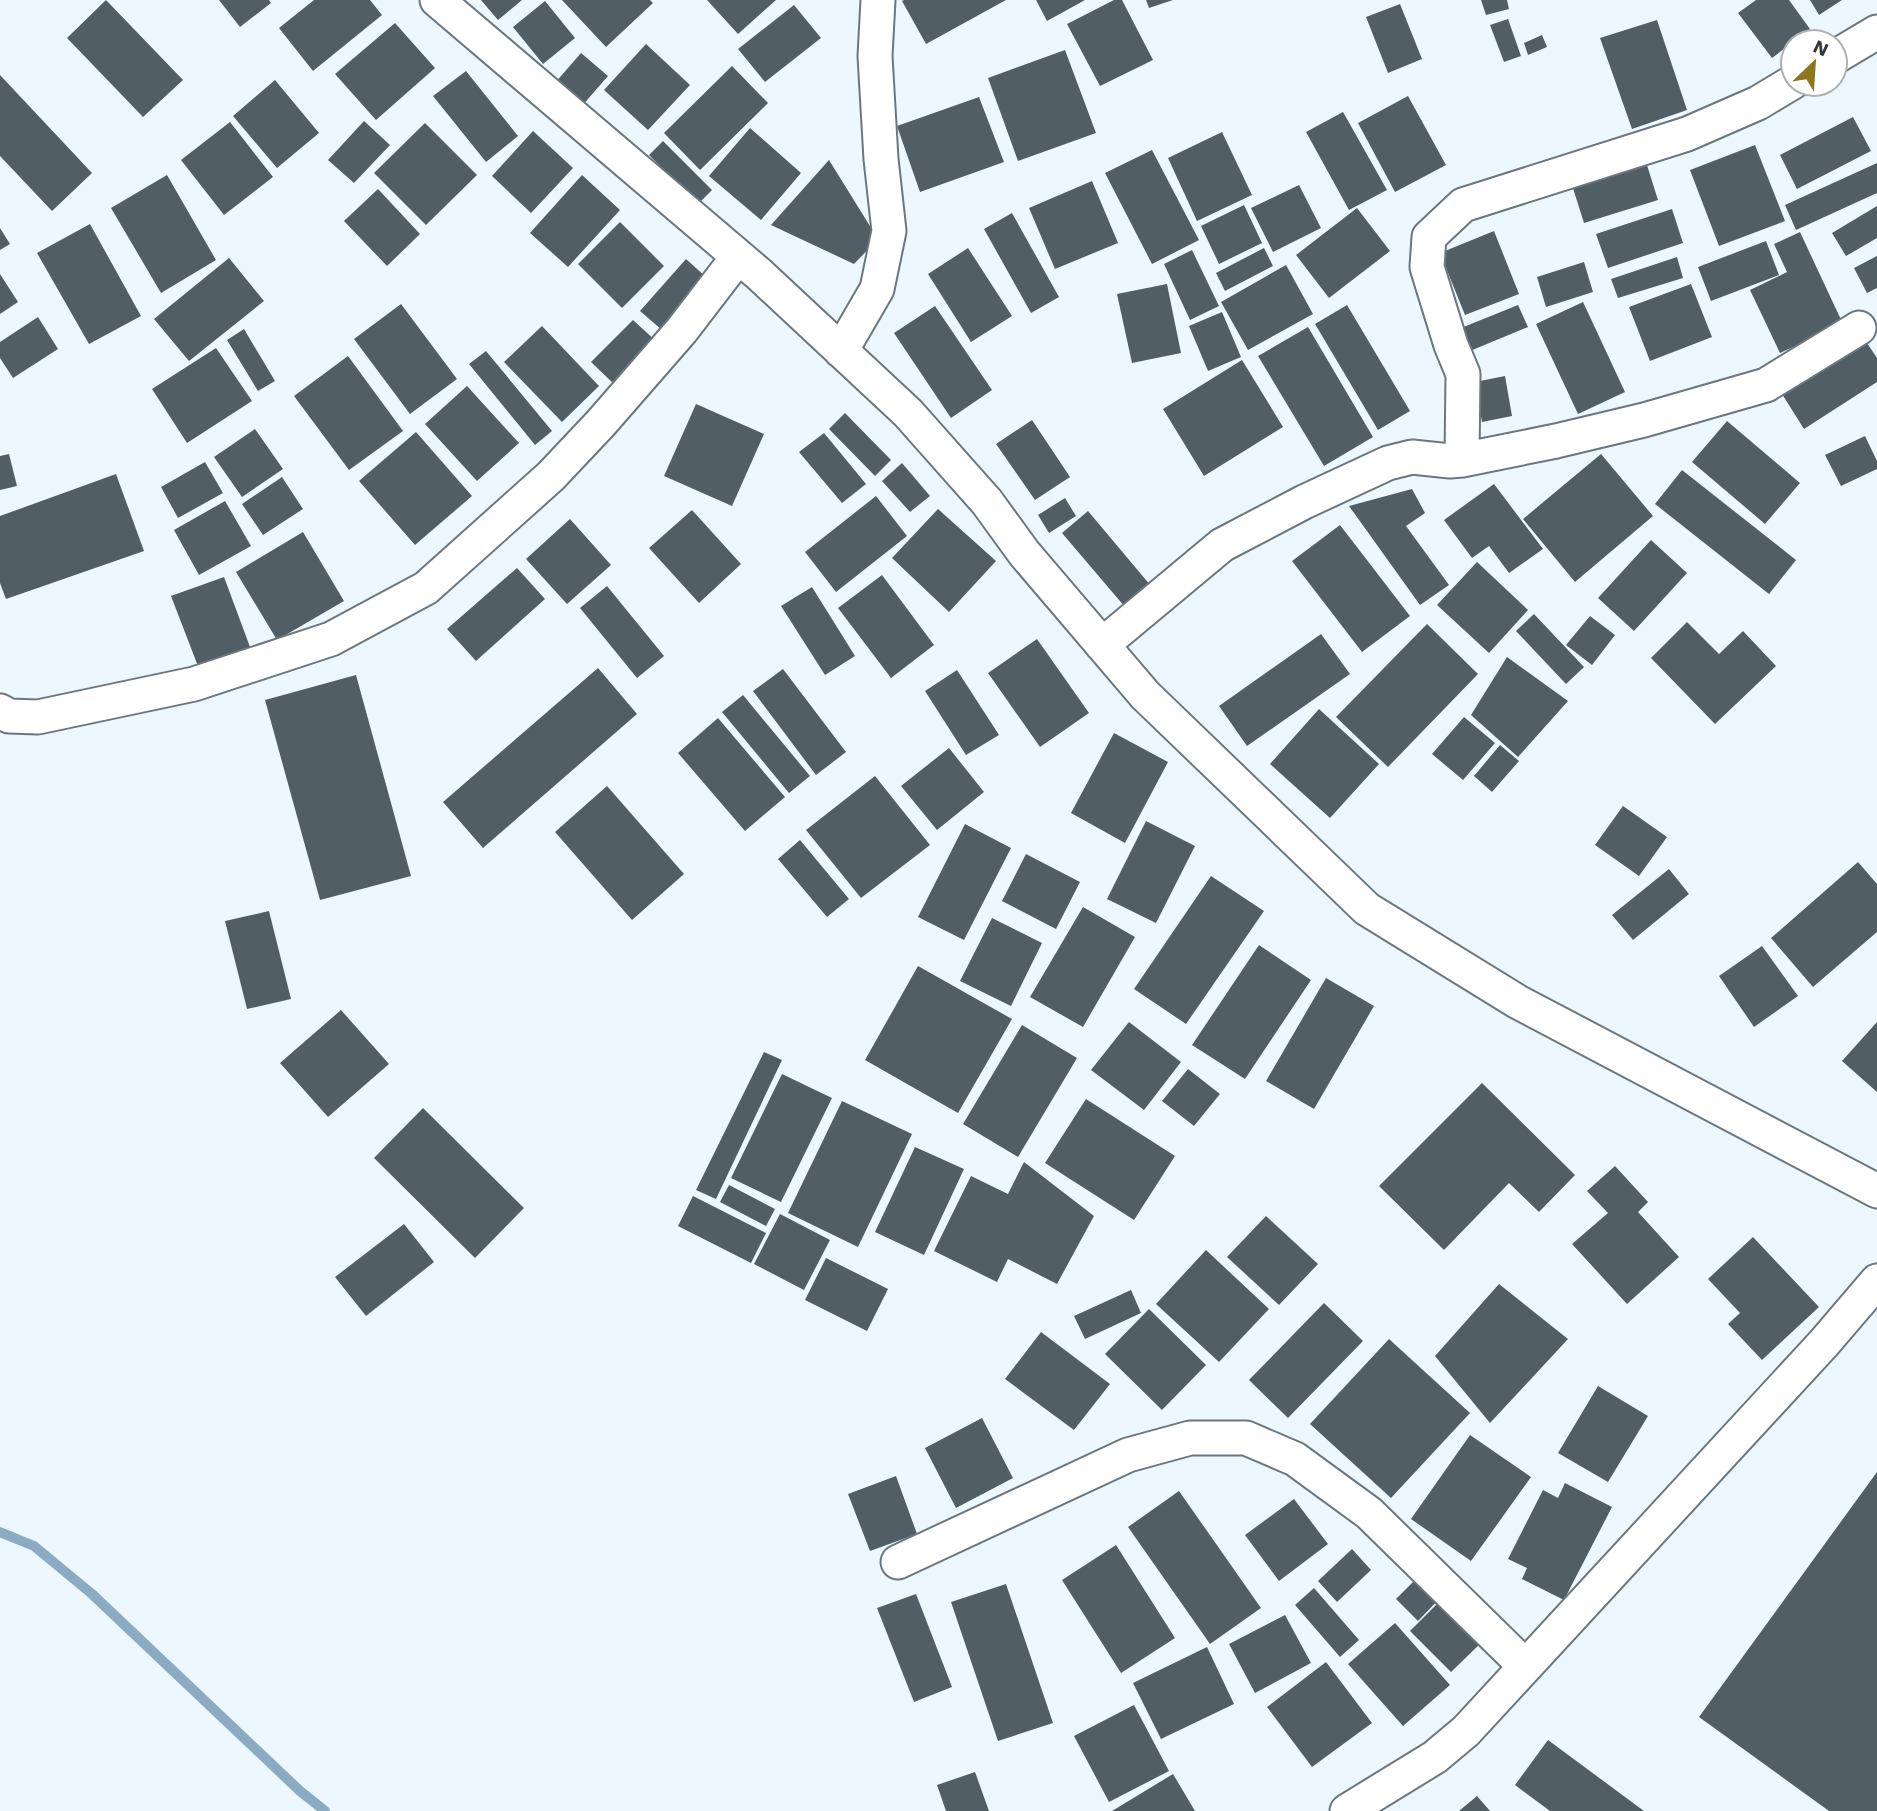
<svg xmlns="http://www.w3.org/2000/svg" width="1877" height="1811" font-family="'Work Sans',sans-serif">
  <rect width="100%" height="100%" fill="#ecf7ff"/>
  <g fill="none" stroke-linecap="round" stroke-linejoin="round">
    <path stroke="#8babc2" stroke-width="10" d="M0 1532 34 1546 92 1594 300 1791 325 1811"/>
  </g>
  <path fill="#525e66" d="M106 0 183 80 143 117 67 38Z
    M219 0H269L271 3 240 27Z
    M314 0H370L382 15 313 71 279 28Z
    M481 0H522L498 20Z
    M562 0H650L653 3 606 47Z
    M707 0H776L738 34Z
    M904 0H1006L926 44 902 1Z
    M1036 0H1085L1047 21Z
    M1114 0H1122L1153 60 1100 86 1067 24Z
    M1146 0H1173L1149 8Z
    M1481 0H1507L1509 9 1486 15Z
    M1756 0H1789L1810 29 1772 58 1738 13Z
    M1810 0H1842L1819 15Z
    M545 1 575 38 543 64 513 27Z
    M1400 4 1422 59 1388 73 1366 17Z
    M794 5 821 38 765 82 738 49Z
    M1508 19 1521 56 1504 62 1490 25Z
    M1657 20 1687 110 1632 129 1600 38Z
    M395 23 435 68 376 120 335 74Z
    M1542 35 1547 47 1528 55 1524 43Z
    M646 44 690 85 648 130 604 90Z
    M1065 50 1096 133 1018 161 988 78Z
    M581 53 608 76 581 107 554 84Z
    M732 66 768 103 700 170 664 133Z
    M466 71 518 136 486 162 433 96Z
    M0 75 92 173 52 211 0 156Z
    M275 80 319 133 277 168 233 116Z
    M1408 96 1446 165 1395 192 1358 123Z
    M979 97 1004 162 920 192 897 126Z
    M1343 112 1387 190 1349 210 1306 132Z
    M1853 117 1871 151 1797 189 1780 155Z
    M364 121 390 145 354 183 328 160Z
    M230 122 273 177 224 215 181 160Z
    M425 123 477 175 426 225 374 173Z
    M750 128 801 173 761 220 709 176Z
    M533 131 573 168 531 213 492 176Z
    M1222 132 1252 195 1197 221 1168 158Z
    M663 141 712 190 698 204 649 155Z
    M1755 145 1785 221 1719 246 1690 170Z
    M1152 150 1199 240 1152 264 1105 173Z
    M829 160 878 239 854 264 771 225Z
    M1646 162 1658 200 1584 223 1572 185Z
    M1877 163V193L1796 230 1785 205Z
    M167 175 216 260 161 293 111 208Z
    M582 175 620 210 568 267 530 233Z
    M1092 181 1118 243 1055 269 1029 208Z
    M1299 185 1321 228 1273 252 1251 208Z
    M378 189 420 234 387 266 344 221Z
    M1244 205 1262 243 1219 264 1201 226Z
    M1877 206V238L1846 256 1832 233Z
    M1357 208 1390 251 1329 298 1296 255Z
    M1672 209 1683 243 1608 268 1596 234Z
    M1012 213 1059 297 1031 313 984 229Z
    M620 222 664 266 622 308 578 264Z
    M90 224 141 316 89 344 37 253Z
    M0 228 10 244 0 250Z
    M1494 231 1519 294 1465 315 1440 253Z
    M1800 232 1843 324 1780 353 1750 290 1787 272 1774 244Z
    M1766 241 1779 275 1711 301 1698 267Z
    M968 248 1012 316 971 342 928 274Z
    M1264 248 1273 266 1225 291 1216 273Z
    M1192 250 1219 306 1190 320 1164 264Z
    M1877 256V288L1867 293 1854 268Z
    M1677 257 1683 278 1618 298 1611 279Z
    M229 258 264 301 189 361 154 319Z
    M686 259 707 278 662 330 640 311Z
    M1584 262 1593 292 1546 307 1537 277Z
    M1286 265 1313 314 1248 350 1221 302Z
    M0 274 18 302 0 314Z
    M1167 284 1181 353 1132 363 1117 294Z
    M1691 284 1712 337 1650 361 1629 307Z
    M1583 302 1625 392 1578 414 1536 324Z
    M401 304 457 379 410 414 354 339Z
    M1347 305 1410 411 1378 430 1315 324Z
    M1518 305 1528 327 1470 351 1461 328Z
    M935 306 992 390 951 418 894 333Z
    M1222 312 1241 357 1208 371 1189 326Z
    M38 317 58 349 13 378 0 358V342Z
    M633 320 657 342 615 385 591 362Z
    M542 326 599 386 562 422 504 362Z
    M1308 327 1373 437 1324 466 1258 356Z
    M244 329 275 381 258 391 227 340Z
    M1865 340 1877 358V382L1804 429 1782 394Z
    M216 348 252 401 187 443 152 389Z
    M486 351 552 431 535 445 469 364Z
    M348 356 403 431 349 470 294 396Z
    M1242 360 1283 427 1204 476 1163 409Z
    M1505 376 1512 416 1482 422 1475 382Z
    M467 386 519 443 477 481 425 424Z
    M696 404 764 434 732 506 664 476Z
    M845 413 891 460 875 476 829 429Z
    M1032 420 1070 477 1035 500 996 444Z
    M1727 421 1800 483 1765 524 1692 462Z
    M255 429 283 469 242 497 214 457Z
    M416 432 472 496 415 545 359 481Z
    M824 433 866 484 842 503 799 452Z
    M1865 436 1877 461V469L1841 486 1825 455Z
    M9 454 17 486 0 490V456Z
    M1601 454 1653 516 1575 582 1523 519Z
    M205 462 223 493 178 518 161 487Z
    M902 463 930 496 910 512 882 481Z
    M1682 470 1796 560 1769 594 1655 504Z
    M116 474 144 551 6 599 0 583V516Z
    M282 477 303 509 263 535 242 504Z
    M1494 484 1543 549 1509 573 1489 546 1472 558 1444 520Z
    M1412 489 1425 513 1406 526 1449 585 1420 605 1349 506Z
    M876 496 907 536 836 592 805 552Z
    M1065 498 1076 516 1049 533 1038 515Z
    M225 501 251 546 199 575 174 530Z
    M938 509 996 561 949 612 892 558Z
    M692 510 741 564 699 603 649 548Z
    M1088 511 1151 586 1125 607 1062 533Z
    M570 519 611 565 567 604 526 559Z
    M1340 525 1410 616 1362 652 1292 561Z
    M303 532 344 601 277 640 236 572Z
    M1651 540 1687 573 1634 631 1598 598Z
    M1477 562 1528 610 1489 653 1437 605Z
    M517 568 545 599 476 661 447 629Z
    M882 575 934 645 891 678 838 608Z
    M224 577 253 655 201 674 171 596Z
    M607 586 664 656 637 678 580 608Z
    M812 587 855 656 825 675 781 606Z
    M1534 614 1584 667 1566 684 1516 631Z
    M1590 616 1615 635 1592 665 1566 645Z
    M1687 622 1719 654 1743 631 1776 666 1715 724 1651 658Z
    M1427 624 1478 674 1388 767 1336 717Z
    M1321 634 1350 674 1247 746 1219 706Z
    M1037 639 1089 713 1040 747 988 673Z
    M1507 657 1568 701 1518 757 1471 715Z
    M598 668 637 714 483 848 443 802Z
    M783 669 846 752 816 775 753 691Z
    M957 670 999 735 966 755 925 691Z
    M356 675 411 876 320 900 265 700Z
    M743 695 810 776 789 793 722 712Z
    M1319 709 1379 764 1330 818 1270 764Z
    M1464 717 1495 743 1463 780 1432 754Z
    M718 718 785 797 745 831 678 753Z
    M1114 733 1168 762 1125 843 1071 813Z
    M1500 745 1519 761 1492 792 1474 776Z
    M949 748 984 792 937 830 901 786Z
    M875 776 930 845 861 898 806 830Z
    M607 786 684 874 632 920 555 832Z
    M1623 806 1667 837 1639 876 1595 845Z
    M1146 821 1195 846 1156 923 1107 899Z
    M965 824 1011 848 964 940 918 917Z
    M800 840 849 899 827 917 778 859Z
    M1026 854 1080 882 1056 929 1002 901Z
    M1858 862 1877 884V932L1813 987 1771 938Z
    M1669 869 1689 894 1633 940 1612 915Z
    M1211 876 1264 911 1186 1024 1134 989Z
    M1083 907 1135 937 1083 1027 1030 997Z
    M269 911 291 999 247 1009 225 921Z
    M992 918 1042 943 1011 1006 960 981Z
    M1259 945 1311 980 1245 1079 1192 1045Z
    M1762 946 1798 996 1754 1027 1719 976Z
    M918 966 1012 1019 958 1113 865 1060Z
    M1326 978 1374 1006 1314 1109 1266 1081Z
    M341 1010 389 1064 328 1117 280 1063Z
    M1129 1022 1181 1062 1144 1110 1091 1070Z
    M1877 1022V1092L1842 1061Z
    M1022 1025 1077 1058 1018 1157 963 1124Z
    M764 1052 782 1060 716 1199 696 1190Z
    M1188 1069 1220 1094 1194 1126 1162 1101Z
    M782 1074 832 1098 781 1202 731 1178Z
    M1482 1083 1575 1175 1539 1212 1509 1183 1444 1250 1379 1186Z
    M1086 1099 1175 1156 1134 1220 1045 1163Z
    M842 1101 912 1134 858 1247 788 1213Z
    M423 1108 524 1208 475 1258 374 1158Z
    M915 1147 964 1169 924 1255 875 1232Z
    M1024 1162 1094 1216 1057 1284 1008 1259 997 1282 934 1251 971 1176 1008 1194Z
    M1615 1166 1648 1202 1638 1212 1679 1257 1627 1304 1572 1244 1608 1213 1587 1191Z
    M729 1185 775 1209 766 1226 720 1202Z
    M693 1196 766 1233 751 1263 678 1226Z
    M780 1214 830 1240 804 1290 754 1264Z
    M1266 1216 1318 1264 1279 1305 1227 1257Z
    M404 1224 434 1262 366 1316 335 1277Z
    M1753 1237 1819 1307 1762 1360 1728 1324 1740 1313 1708 1279Z
    M1206 1250 1269 1309 1219 1362 1156 1304Z
    M826 1258 888 1289 867 1331 805 1300Z
    M1499 1284 1568 1339 1490 1423 1435 1356Z
    M1131 1290 1141 1313 1085 1339 1074 1316Z
    M1324 1303 1363 1341 1288 1418 1249 1380Z
    M1149 1309 1206 1365 1162 1410 1105 1354Z
    M1041 1332 1110 1384 1074 1430 1005 1379Z
    M1389 1339 1470 1413 1391 1498 1310 1424Z
    M1598 1386 1648 1416 1608 1482 1558 1453Z
    M982 1418 1013 1478 956 1508 925 1448Z
    M1470 1435 1531 1477 1471 1561 1411 1519Z
    M1877 1472V1811H1829L1699 1717Z
    M896 1476 917 1534 870 1551 848 1494Z
    M1565 1483 1612 1507 1564 1600 1522 1579 1527 1568 1508 1559 1543 1490 1558 1498Z
    M1179 1491 1261 1608 1210 1644 1128 1527Z
    M1294 1499 1328 1544 1279 1581 1245 1535Z
    M1116 1545 1175 1638 1121 1673 1062 1580Z
    M1352 1549 1371 1570 1337 1602 1318 1581Z
    M1421 1574 1442 1596 1418 1621 1396 1599Z
    M1006 1584 1053 1723 998 1741 951 1602Z
    M1314 1588 1359 1640 1340 1657 1295 1605Z
    M916 1594 952 1687 914 1702 877 1608Z
    M1441 1600 1482 1642 1451 1672 1410 1631Z
    M1285 1615 1311 1663 1255 1693 1229 1644Z
    M1395 1623 1450 1685 1403 1726 1348 1664Z
    M1207 1647 1234 1704 1161 1739 1133 1683Z
    M1326 1662 1372 1723 1312 1767 1267 1707Z
    M1134 1705 1169 1771 1109 1802 1074 1736Z
    M1548 1740 1644 1811H1550L1515 1785Z
    M975 1772 989 1811H946L937 1785Z
    M1173 1774 1195 1811H1112Z
    M1477 1796 1490 1811H1459Z"/>
  <g fill="none" stroke-linecap="round" stroke-linejoin="round">
    <defs>
      <path id="street" d="M437 0 759 274 908 413 987 502 1024 553 1145 695 1367 909 1518 1002 1877 1191
        M1835 57 1877 32
        M841 351 877 289 889 231 881 159 875 56 878 0
        M1462 460 1463 374 1451 345 1427 267 1429 237 1463 205 1687 134 1758 103 1793 82
        M1102 645 1222 545 1304 502 1388 463 1412 457 1450 461 1462 460 1556 441 1644 420 1766 385 1859 328
        M0 711 9 716 38 717 194 684 331 639 426 588 551 476 601 423 682 330 738 257
        M898 1562 1128 1455 1190 1438H1246L1295 1459 1369 1513 1525 1666
        M1347 1811 1435 1757 1466 1731 1824 1343 1877 1281"/>
    </defs>
    <use href="#street" stroke="#6b777f" stroke-width="37"/>
    <use href="#street" stroke="#fff" stroke-width="33"/>
  </g>
  <g transform="translate(1814 63) rotate(25)"><circle r="33" fill="#ffffff" stroke="#adafb1" stroke-width="2"/>
  <path d="M0-5L12 26L0 18L-12 26Z" fill="#8c771c"/>
  <text y="-10" font-size="19" font-weight="bold" text-anchor="middle" fill="#32373b">N</text>
  </g>
</svg>
